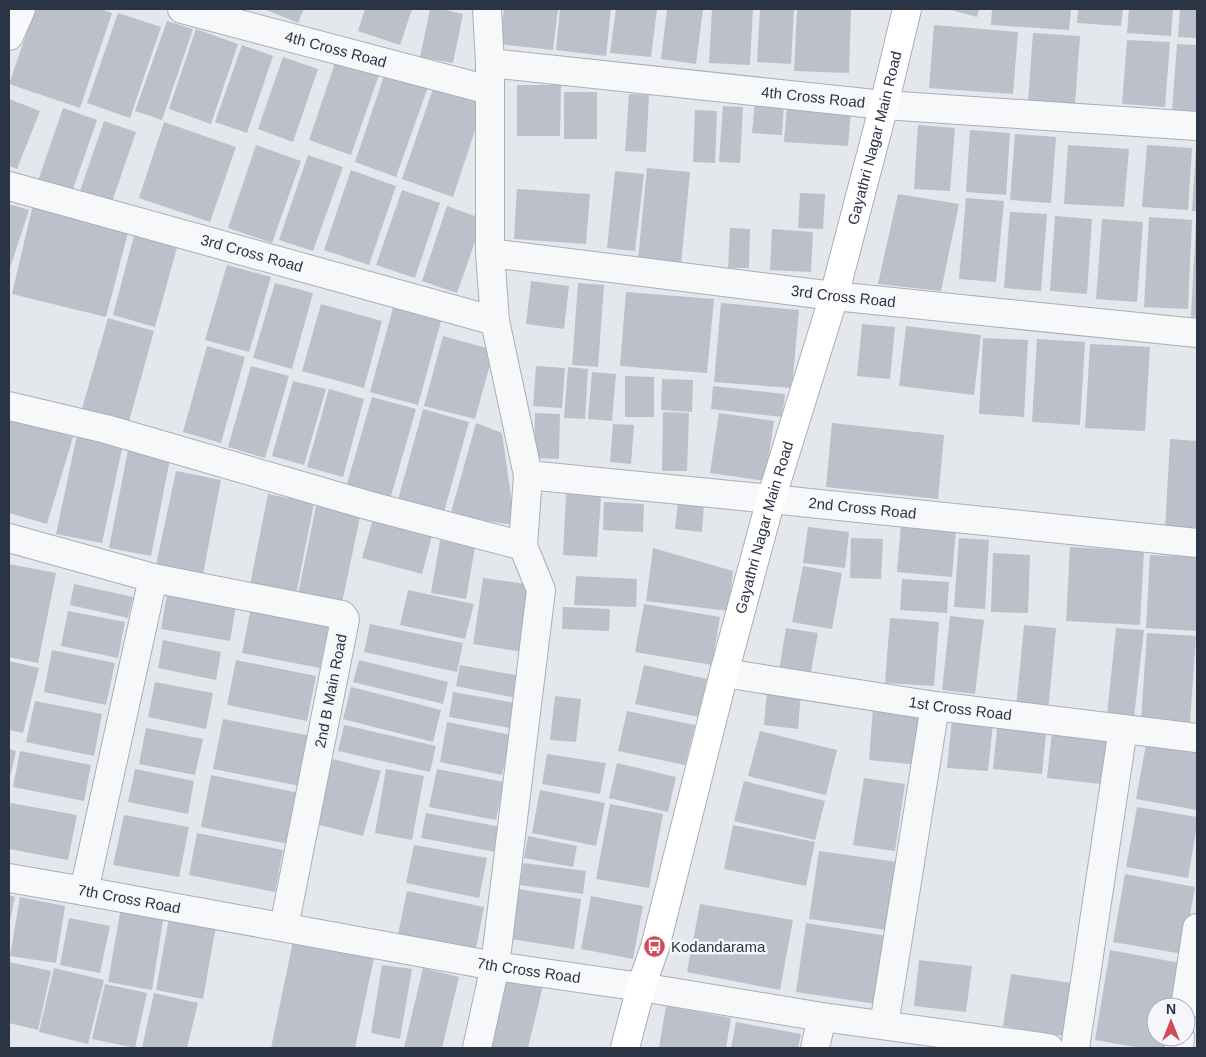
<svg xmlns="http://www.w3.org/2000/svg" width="1206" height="1057" font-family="Arial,sans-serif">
  <rect width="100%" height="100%" fill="#e4e7ec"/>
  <path fill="#bbc0ca" d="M35 9H101L112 13 80 108 9 84Z
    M264 9H304L298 23Z
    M365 9H412L400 45 358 31Z
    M430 9H441L463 14 453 63 420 57Z
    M504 9H558L553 50 500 44Z
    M560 9H611L606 56 556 50Z
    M616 9H657L651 57 610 53Z
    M667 9H703L696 64 661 59Z
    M712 9H753L750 65 709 63Z
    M760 9H794L791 64 757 62Z
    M797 9H851L849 73 794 71Z
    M947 9H979L977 17Z
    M992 9H1071L1069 30 991 25Z
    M1078 9H1123L1121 26 1077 23Z
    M1129 9H1173L1171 36 1127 33Z
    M1180 9H1197V38L1178 37Z
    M118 13 161 27 130 118 87 103Z
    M167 21 193 29 162 120 135 111Z
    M934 25 1018 32 1013 94 929 88Z
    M196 29 238 44 211 124 169 109Z
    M1033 33 1080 36 1075 104 1028 101Z
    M1127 40 1170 42 1165 107 1122 104Z
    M1177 44 1197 45V113L1172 111Z
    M242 45 273 56 247 133 215 122Z
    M283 57 318 69 293 142 258 129Z
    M337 57 380 72 351 155 309 140Z
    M386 70 429 84 396 177 355 162Z
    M517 85H561L560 136H517Z
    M434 86 484 103 453 197 402 179Z
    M564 92H597V139H564Z
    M629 94 649 95 646 152 625 151Z
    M9 99 40 111 17 169 9 166Z
    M755 102 784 104 782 135 752 133Z
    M723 106 743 107 740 163 719 162Z
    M787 106 851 111 848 146 784 142Z
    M63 108 97 120 72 192 38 181Z
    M695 110 717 111 715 163 693 162Z
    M104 121 136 132 112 202 80 191Z
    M164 122 236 147 210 222 139 198Z
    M918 125 955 128 950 191 914 189Z
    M970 130 1010 133 1006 195 966 192Z
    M1015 134 1056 137 1051 203 1010 200Z
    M256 145 301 161 272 243 228 228Z
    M1068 145 1129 149 1124 207 1064 204Z
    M1147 145 1192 148 1188 210 1142 207Z
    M1196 150 1197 151V211H1192Z
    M308 155 343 167 313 251 279 240Z
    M647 168 690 172 681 265 638 260Z
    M351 170 396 186 369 265 324 250Z
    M615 171 644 174 635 251 607 248Z
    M517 189 590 194 586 244 514 239Z
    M402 190 440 203 415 278 376 265Z
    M800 193 825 194 823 229 798 228Z
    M898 194 959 204 941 291 878 284Z
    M966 198 1004 201 996 282 959 279Z
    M34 200 130 225 106 317 12 294Z
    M9 204 29 210 9 271Z
    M447 206 483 219 457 293 422 281Z
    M1010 212 1047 214 1041 291 1004 288Z
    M1055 216 1092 219 1087 294 1050 291Z
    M1149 217 1192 220 1188 309 1144 307Z
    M1102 219 1143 222 1137 302 1096 299Z
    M1196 221H1197V318L1191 317Z
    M730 228 750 229 749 268H728Z
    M772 229 813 232 811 272 770 270Z
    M135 232 178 244 155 327 113 315Z
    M227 265 271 277 249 352 205 340Z
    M531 281 569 286 564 329 526 324Z
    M275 283 313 293 292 369 253 358Z
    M578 283 604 285 598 367 572 365Z
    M626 292 714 299 707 373 620 366Z
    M721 303 799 310 792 388 714 382Z
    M321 304 382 321 364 388 302 371Z
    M393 308 441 321 418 405 370 392Z
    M108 318 154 331 128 425 81 412Z
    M862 324 895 327 890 379 857 376Z
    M906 326 981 335 974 395 899 386Z
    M443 336 494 350 475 419 424 406Z
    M983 338 1028 340 1024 417 979 414Z
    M1037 339 1085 342 1080 425 1032 422Z
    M1090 344 1150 347 1145 431 1085 428Z
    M207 346 245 357 221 443 183 432Z
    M251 366 289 376 265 458 228 447Z
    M536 366 565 368 562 408 533 406Z
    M568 367 588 369 585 419 564 418Z
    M592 372 616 374 612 421 588 419Z
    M625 376 654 377V417H625Z
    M662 379 693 380 692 412 661 410Z
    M293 381 326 389 304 465 272 456Z
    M713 386 785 394 782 417 711 409Z
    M329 389 364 399 343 477 307 467Z
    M372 397 416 409 389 503 345 491Z
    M423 409 469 422 442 519 396 507Z
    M663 412 689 413 687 471H662Z
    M535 413 560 414 559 459 534 458Z
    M719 413 774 421 765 481 710 473Z
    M9 418 73 437 47 524 9 513Z
    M476 423 502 433 515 525 450 516Z
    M832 423 944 435 938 499 826 487Z
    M613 424 634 425 631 464 610 462Z
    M77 435 122 449 102 543 56 534Z
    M1170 439 1197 441V530L1165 529Z
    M128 450 170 459 151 556 109 548Z
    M176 471 221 480 203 574 156 565Z
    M268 494 314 503 295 600 249 590Z
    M566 494 601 496 597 557 563 555Z
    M317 501 361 512 341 608 297 599Z
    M604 502 644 504 643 532 603 530Z
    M678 502 704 505 702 532 675 529Z
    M373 519 432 535 422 574 362 558Z
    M901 524 956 529 952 577 897 572Z
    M808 527 849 532 845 568 803 563Z
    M851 538 883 539 881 579 850 578Z
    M959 538 989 540 985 609 954 607Z
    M440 540 475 547 466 599 431 593Z
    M1070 547 1144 551 1140 625 1066 621Z
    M653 548 733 571 729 611 646 601Z
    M993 553 1030 555 1028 613 991 612Z
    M1150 555 1197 557V631L1146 628Z
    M9 564 56 573 38 663 9 657Z
    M803 566 842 573 832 629 792 622Z
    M576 576 637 579 636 607 574 605Z
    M483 578 533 585 523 652 473 644Z
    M902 579 949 582 947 613 900 610Z
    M74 584 133 597 128 618 70 605Z
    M408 590 474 604 465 639 400 625Z
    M167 594 236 606 230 641 161 629Z
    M252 602 330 618 320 668 242 653Z
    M644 604 720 617 712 665 635 652Z
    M563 607 610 609 609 631 562 629Z
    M68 611 125 622 118 658 61 646Z
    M950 616 984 620 975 694 942 690Z
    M890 618 939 622 934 686 885 683Z
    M370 624 463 643 457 672 364 652Z
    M1024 625 1056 628 1048 712 1016 709Z
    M786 628 818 633 809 682 778 677Z
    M1116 628 1144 630 1134 717 1107 715Z
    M1147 633 1196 636 1190 723 1141 720Z
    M163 640 221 652 216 680 158 668Z
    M52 650 115 663 106 705 44 692Z
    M236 660 316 676 307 721 227 705Z
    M359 660 448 682 443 704 353 682Z
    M9 661 39 668 23 733 9 730Z
    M460 665 526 677 522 699 456 686Z
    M644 665 707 679 699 717 635 704Z
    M155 682 213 693 206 729 148 717Z
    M351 687 441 710 433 742 343 719Z
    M767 690 801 693 798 729 764 725Z
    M453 692 515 703 510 728 449 717Z
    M555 696 581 699 576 742 550 740Z
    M35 701 102 714 94 756 26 742Z
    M873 708 925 712 920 765 869 760Z
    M627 711 695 725 685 765 618 751Z
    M223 719 311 736 300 786 213 769Z
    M952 719 993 723 988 771 947 768Z
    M998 720 1047 725 1042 774 993 769Z
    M447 722 511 735 502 775 440 762Z
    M344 725 436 746 430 772 338 751Z
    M146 728 203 739 195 775 139 764Z
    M760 731 837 750 826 795 748 776Z
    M1052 732 1116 738 1110 785 1047 778Z
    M1147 739 1197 748V810L1136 799Z
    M9 749 16 751 10 777H9Z
    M20 751 91 765 84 801 13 787Z
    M547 754 606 763 600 794 542 784Z
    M333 759 381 771 363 836 316 824Z
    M617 763 676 777 668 812 609 798Z
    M135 769 194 781 188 814 128 802Z
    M386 769 424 776 412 840 375 833Z
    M437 769 504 782 496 820 429 807Z
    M211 775 299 793 289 844 201 827Z
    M864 778 905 784 895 851 853 845Z
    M744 781 825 801 815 840 734 821Z
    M540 790 605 803 596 846 532 833Z
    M11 803 77 815 68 860 9 849V814Z
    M610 804 663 814 649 888 596 879Z
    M1137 807 1197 817V826L1188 878 1126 867Z
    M426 813 501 827 496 852 421 838Z
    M124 815 189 827 179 877 113 865Z
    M733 825 815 842 806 886 724 869Z
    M197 833 283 850 275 892 189 875Z
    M528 836 577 846 573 867 524 858Z
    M414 845 487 858 479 898 406 883Z
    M819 851 904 863 894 931 809 919Z
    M523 863 586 871 583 894 520 885Z
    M1125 874 1195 887 1183 954 1113 942Z
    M518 889 581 899 574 949 511 939Z
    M407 891 484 907 475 954 397 939Z
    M9 895 15 897 10 921H9Z
    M591 896 643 906 633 959 581 949Z
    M20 897 65 906 56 963 10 956Z
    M700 904 793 920 780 990 687 972Z
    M121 907 164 914 152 990 108 982Z
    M69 918 110 926 100 973 60 965Z
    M169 918 216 926 203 999 156 990Z
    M806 923 893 937 883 1005 796 992Z
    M293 941 374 958 355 1048H271Z
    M1110 950 1180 963 1172 1007H1156V1037H1166L1164 1048H1141L1095 1040Z
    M919 960 972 966 966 1012 914 1006Z
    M9 962 51 971 38 1030 9 1023Z
    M382 965 412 969 400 1039 371 1033Z
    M54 968 104 980 88 1044 39 1032Z
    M423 968 459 977 442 1048H404Z
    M1011 974 1072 983 1064 1036 1003 1026Z
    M504 975 543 985 528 1048H486Z
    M105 984 147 993 135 1048 92 1039Z
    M154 993 198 1003 187 1048H142Z
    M666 1006 731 1018 726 1048H659Z
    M736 1022 801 1034 798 1048H731Z"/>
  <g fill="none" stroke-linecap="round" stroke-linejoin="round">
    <defs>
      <g id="street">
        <path id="s1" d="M182 9 489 90"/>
        <path d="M9 36 21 9"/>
        <path id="s2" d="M490 63 884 105 1197 126"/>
        <path id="s3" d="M9 186 495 321"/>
        <path id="s4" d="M490 253 834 296 1197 333"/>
        <path d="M9 406 106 429 367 505 523 546"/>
        <path id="s5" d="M528 475 771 499 1197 543"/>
        <path d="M9 538 153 578 84 891"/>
        <path d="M153 578 342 615 345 619 284 927"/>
        <path id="s6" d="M724 673 935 706 1197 738"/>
        <path id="s7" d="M9 878 84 891 495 966 641 987 822 1017 1049 1048"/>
        <path d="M1185 1007 1197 928"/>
        <path d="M884 1025 935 706"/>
        <path d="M477 1048 495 966 541 590 523 546 528 475 495 321 490 253V63L487 9"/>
        <path d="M815 1048 822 1017"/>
        <path d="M1075 1048 1123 729"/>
        <path d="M1179 1048 1180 1037"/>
      </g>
      <g id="secondary">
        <path id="s8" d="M625 1048 641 987 655 947 724 673 771 499 834 296 884 105 907 9"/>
      </g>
    </defs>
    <use href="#street" stroke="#a9aeb7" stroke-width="30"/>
    <use href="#secondary" stroke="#a9aeb7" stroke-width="30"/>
    <use href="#street" stroke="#f7f8fa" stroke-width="28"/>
    <use href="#secondary" stroke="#fff" stroke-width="28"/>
  </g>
  <defs>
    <symbol id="bus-disc" viewBox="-11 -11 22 22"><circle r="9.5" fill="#d1495b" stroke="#f4f6f9"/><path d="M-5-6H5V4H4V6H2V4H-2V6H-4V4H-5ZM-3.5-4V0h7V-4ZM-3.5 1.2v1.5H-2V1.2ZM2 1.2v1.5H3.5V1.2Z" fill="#fff"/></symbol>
  </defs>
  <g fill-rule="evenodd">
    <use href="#bus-disc" x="642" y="934" width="25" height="25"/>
  </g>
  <g text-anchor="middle" stroke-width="5" stroke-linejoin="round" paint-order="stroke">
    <g font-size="15" fill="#2b3445" stroke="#f4f6f9">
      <text dy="5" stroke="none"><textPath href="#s1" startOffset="159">4th Cross Road</textPath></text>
      <text dy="5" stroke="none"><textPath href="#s2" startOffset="325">4th Cross Road</textPath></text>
      <text dy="5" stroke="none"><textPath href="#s8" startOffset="944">Gayathri Nagar Main Road</textPath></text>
      <text dy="5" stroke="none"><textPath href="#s3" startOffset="252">3rd Cross Road</textPath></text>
      <text dy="5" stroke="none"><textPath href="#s4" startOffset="356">3rd Cross Road</textPath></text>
      <text dy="5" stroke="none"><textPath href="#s5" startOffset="336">2nd Cross Road</textPath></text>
      <text dy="5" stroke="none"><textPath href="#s8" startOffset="539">Gayathri Nagar Main Road</textPath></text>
      <text transform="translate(331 691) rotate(-79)" y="5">2nd B Main Road</text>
      <text dy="5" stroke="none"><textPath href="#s6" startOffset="239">1st Cross Road</textPath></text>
      <text dy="5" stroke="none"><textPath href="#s7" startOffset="122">7th Cross Road</textPath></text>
      <text dy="5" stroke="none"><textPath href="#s7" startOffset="528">7th Cross Road</textPath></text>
    </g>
    <g font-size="15" fill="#2b3445" stroke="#f4f6f9" text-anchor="start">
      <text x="671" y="952">Kodandarama</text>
    </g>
  </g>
  <rect width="1206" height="1057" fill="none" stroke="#2b3445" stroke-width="20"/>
  <g transform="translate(1171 1022)"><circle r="24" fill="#f4f6f9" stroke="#a4a8b1"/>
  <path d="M0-4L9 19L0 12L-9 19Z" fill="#d1495b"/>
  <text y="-8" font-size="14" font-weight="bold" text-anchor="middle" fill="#2b3445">N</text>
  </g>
</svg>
